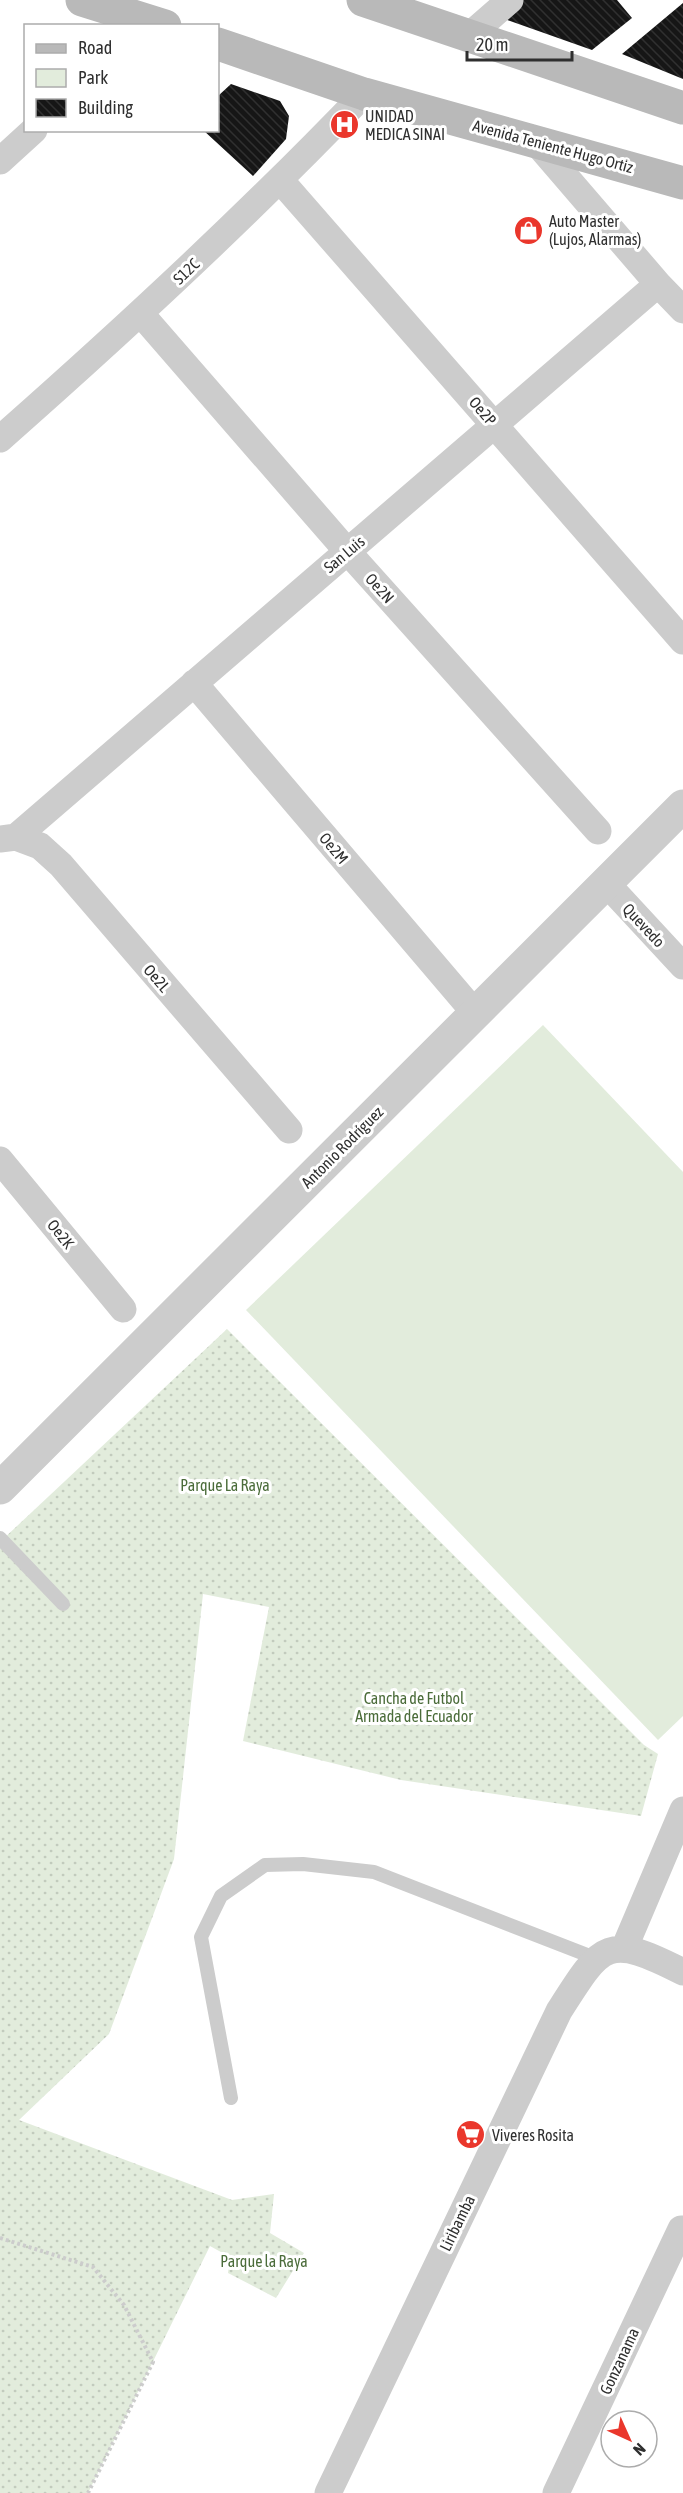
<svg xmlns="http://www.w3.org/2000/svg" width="683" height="2493" font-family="'Asap Condensed',sans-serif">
  <defs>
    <pattern id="green-dots" width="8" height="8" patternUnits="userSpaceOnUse" patternTransform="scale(1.5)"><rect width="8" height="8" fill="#e2ecdc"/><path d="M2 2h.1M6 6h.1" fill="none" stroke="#c2cbbd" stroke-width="1.8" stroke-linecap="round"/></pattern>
    <pattern id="building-back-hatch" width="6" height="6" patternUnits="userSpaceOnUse" patternTransform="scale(1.5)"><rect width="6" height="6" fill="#161616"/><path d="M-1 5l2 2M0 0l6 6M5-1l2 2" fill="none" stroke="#303030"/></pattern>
  </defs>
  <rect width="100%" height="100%" fill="#fff"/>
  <path fill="url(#green-dots)" d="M227 1329 644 1745 658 1754 641 1816 401 1780 243 1741 269 1607 203 1594 174 1859 109 2034 19 2120 232 2200 274 2194 270 2233 304 2253 276 2298 228 2273 230 2257 210 2246 88 2493H0V1542Z"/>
  <path fill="#e2ecdc" d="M543 1025 683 1172V1716L658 1740 246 1310Z"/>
  <path fill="url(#building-back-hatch)" d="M519 0H617L632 18 592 50 499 17Z
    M683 3V79L622 54Z
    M231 84 280 101 289 116 286 139 253 176 203 130H218V96Z"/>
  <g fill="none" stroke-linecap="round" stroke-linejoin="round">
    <path stroke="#ccc" stroke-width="4" stroke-dasharray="3 3" stroke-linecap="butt" d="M0 2238 93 2267 124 2305 153 2362 88 2493"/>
    <path stroke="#ccc" stroke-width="14" d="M0 1538 63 1604
      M231 2098 201 1937 221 1896 265 1865 303 1864 374 1872 595 1958"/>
    <path stroke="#ccc" stroke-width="27" d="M470 35 510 0
      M535 141 658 284
      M0 161 34 130
      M281 181 683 641
      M141 314 347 551 598 831
      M0 439C126 328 248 215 364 94
      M194 683 475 1013
      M16 837 40 846 61 865 289 1130
      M0 839 16 837 658 284 683 310
      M606 883 683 966
      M0 1160 123 1309
      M624 1949 683 1810
      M328 2493 559 2011C602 1943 607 1933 683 1972
      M556 2493 681 2229"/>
    <path stroke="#ccc" stroke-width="33" d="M0 1488 683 806"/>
    <path stroke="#b9b9b9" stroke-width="33" d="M82 0 165 26
      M363 0 683 108
      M218 44 364 94 683 183"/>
  </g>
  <defs>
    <symbol id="hospital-disc" viewBox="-11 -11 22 22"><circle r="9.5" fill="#ea372c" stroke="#fff"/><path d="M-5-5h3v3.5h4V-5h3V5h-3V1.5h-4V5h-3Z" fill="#fff"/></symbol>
    <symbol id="shop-disc" viewBox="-11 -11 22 22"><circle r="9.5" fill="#ea372c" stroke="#fff"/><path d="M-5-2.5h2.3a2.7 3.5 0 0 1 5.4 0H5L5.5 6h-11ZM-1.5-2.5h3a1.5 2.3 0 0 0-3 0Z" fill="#fff"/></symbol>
    <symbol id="supermarket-disc" viewBox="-11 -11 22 22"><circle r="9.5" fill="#ea372c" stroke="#fff"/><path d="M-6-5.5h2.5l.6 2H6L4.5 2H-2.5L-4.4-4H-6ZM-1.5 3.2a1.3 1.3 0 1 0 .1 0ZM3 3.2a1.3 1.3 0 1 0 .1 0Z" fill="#fff"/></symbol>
  </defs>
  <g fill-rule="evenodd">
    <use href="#hospital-disc" x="328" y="108" width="33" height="33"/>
    <use href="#shop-disc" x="512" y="214" width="33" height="33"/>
    <use href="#supermarket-disc" x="454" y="2118" width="33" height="33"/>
  </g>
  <g text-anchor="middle" stroke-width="6" stroke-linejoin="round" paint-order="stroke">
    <g font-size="16" fill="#2f2f2f" stroke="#fff" text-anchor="start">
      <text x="365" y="122">UNIDAD<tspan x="365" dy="18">MEDICA SINAI</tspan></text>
      <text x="549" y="227">Auto Master<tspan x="549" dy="18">(Lujos, Alarmas)</tspan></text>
      <text x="492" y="2141">Viveres Rosita</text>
    </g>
    <g font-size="16" fill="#2f2f2f" stroke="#fff">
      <text transform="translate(553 146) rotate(15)" y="6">Avenida Teniente Hugo Ortiz</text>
      <text transform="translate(186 271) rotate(-44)" y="6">S12C</text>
      <text transform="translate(483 411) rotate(49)" y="6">Oe2P</text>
      <text transform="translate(344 554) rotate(-40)" y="6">San Luis</text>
      <text transform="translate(380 588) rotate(48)" y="6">Oe2N</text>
      <text transform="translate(334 848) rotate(50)" y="6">Oe2M</text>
      <text transform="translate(644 925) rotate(47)" y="6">Quevedo</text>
      <text transform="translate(157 978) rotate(49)" y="6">Oe2L</text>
      <text transform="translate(342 1147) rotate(-45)" y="6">Antonio Rodríguez</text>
      <text transform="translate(61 1234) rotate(51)" y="6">Oe2K</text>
      <text transform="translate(457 2223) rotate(-64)" y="6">Liribamba</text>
      <text transform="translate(619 2361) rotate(-65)" y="6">Gonzanama</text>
    </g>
    <g font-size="16" fill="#4b6c3a" stroke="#fff">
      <text x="225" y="1491">Parque La Raya</text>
      <text x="414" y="1704">Cancha de Futbol<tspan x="414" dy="18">Armada del Ecuador</tspan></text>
      <text x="264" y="2267">Parque la Raya</text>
    </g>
  </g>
  <rect x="24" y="24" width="195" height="108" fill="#ffffff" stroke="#acacac" stroke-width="1.5"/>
  <rect x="36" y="44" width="30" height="9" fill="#b9b9b9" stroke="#acacac" stroke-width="1.5"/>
  <text x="78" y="54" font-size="18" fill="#2f2f2f">Road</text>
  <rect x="36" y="69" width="30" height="18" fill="#e2ecdc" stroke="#acacac" stroke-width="1.5"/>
  <text x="78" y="84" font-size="18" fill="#2f2f2f">Park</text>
  <rect x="36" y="99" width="30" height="18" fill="url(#building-back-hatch)" stroke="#acacac" stroke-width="1.5"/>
  <text x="78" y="114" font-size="18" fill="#2f2f2f">Building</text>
  <g transform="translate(629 2439) rotate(135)"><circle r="28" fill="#ffffff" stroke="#acacac" stroke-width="1.5"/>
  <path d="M0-4.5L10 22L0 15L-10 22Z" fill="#ea372c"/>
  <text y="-9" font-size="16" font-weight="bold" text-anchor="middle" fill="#2f2f2f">N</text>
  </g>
  <path d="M467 51v9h105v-9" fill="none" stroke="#2f2f2f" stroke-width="3"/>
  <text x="476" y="51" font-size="18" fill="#2f2f2f" stroke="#ffffff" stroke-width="4.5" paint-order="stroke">20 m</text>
</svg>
